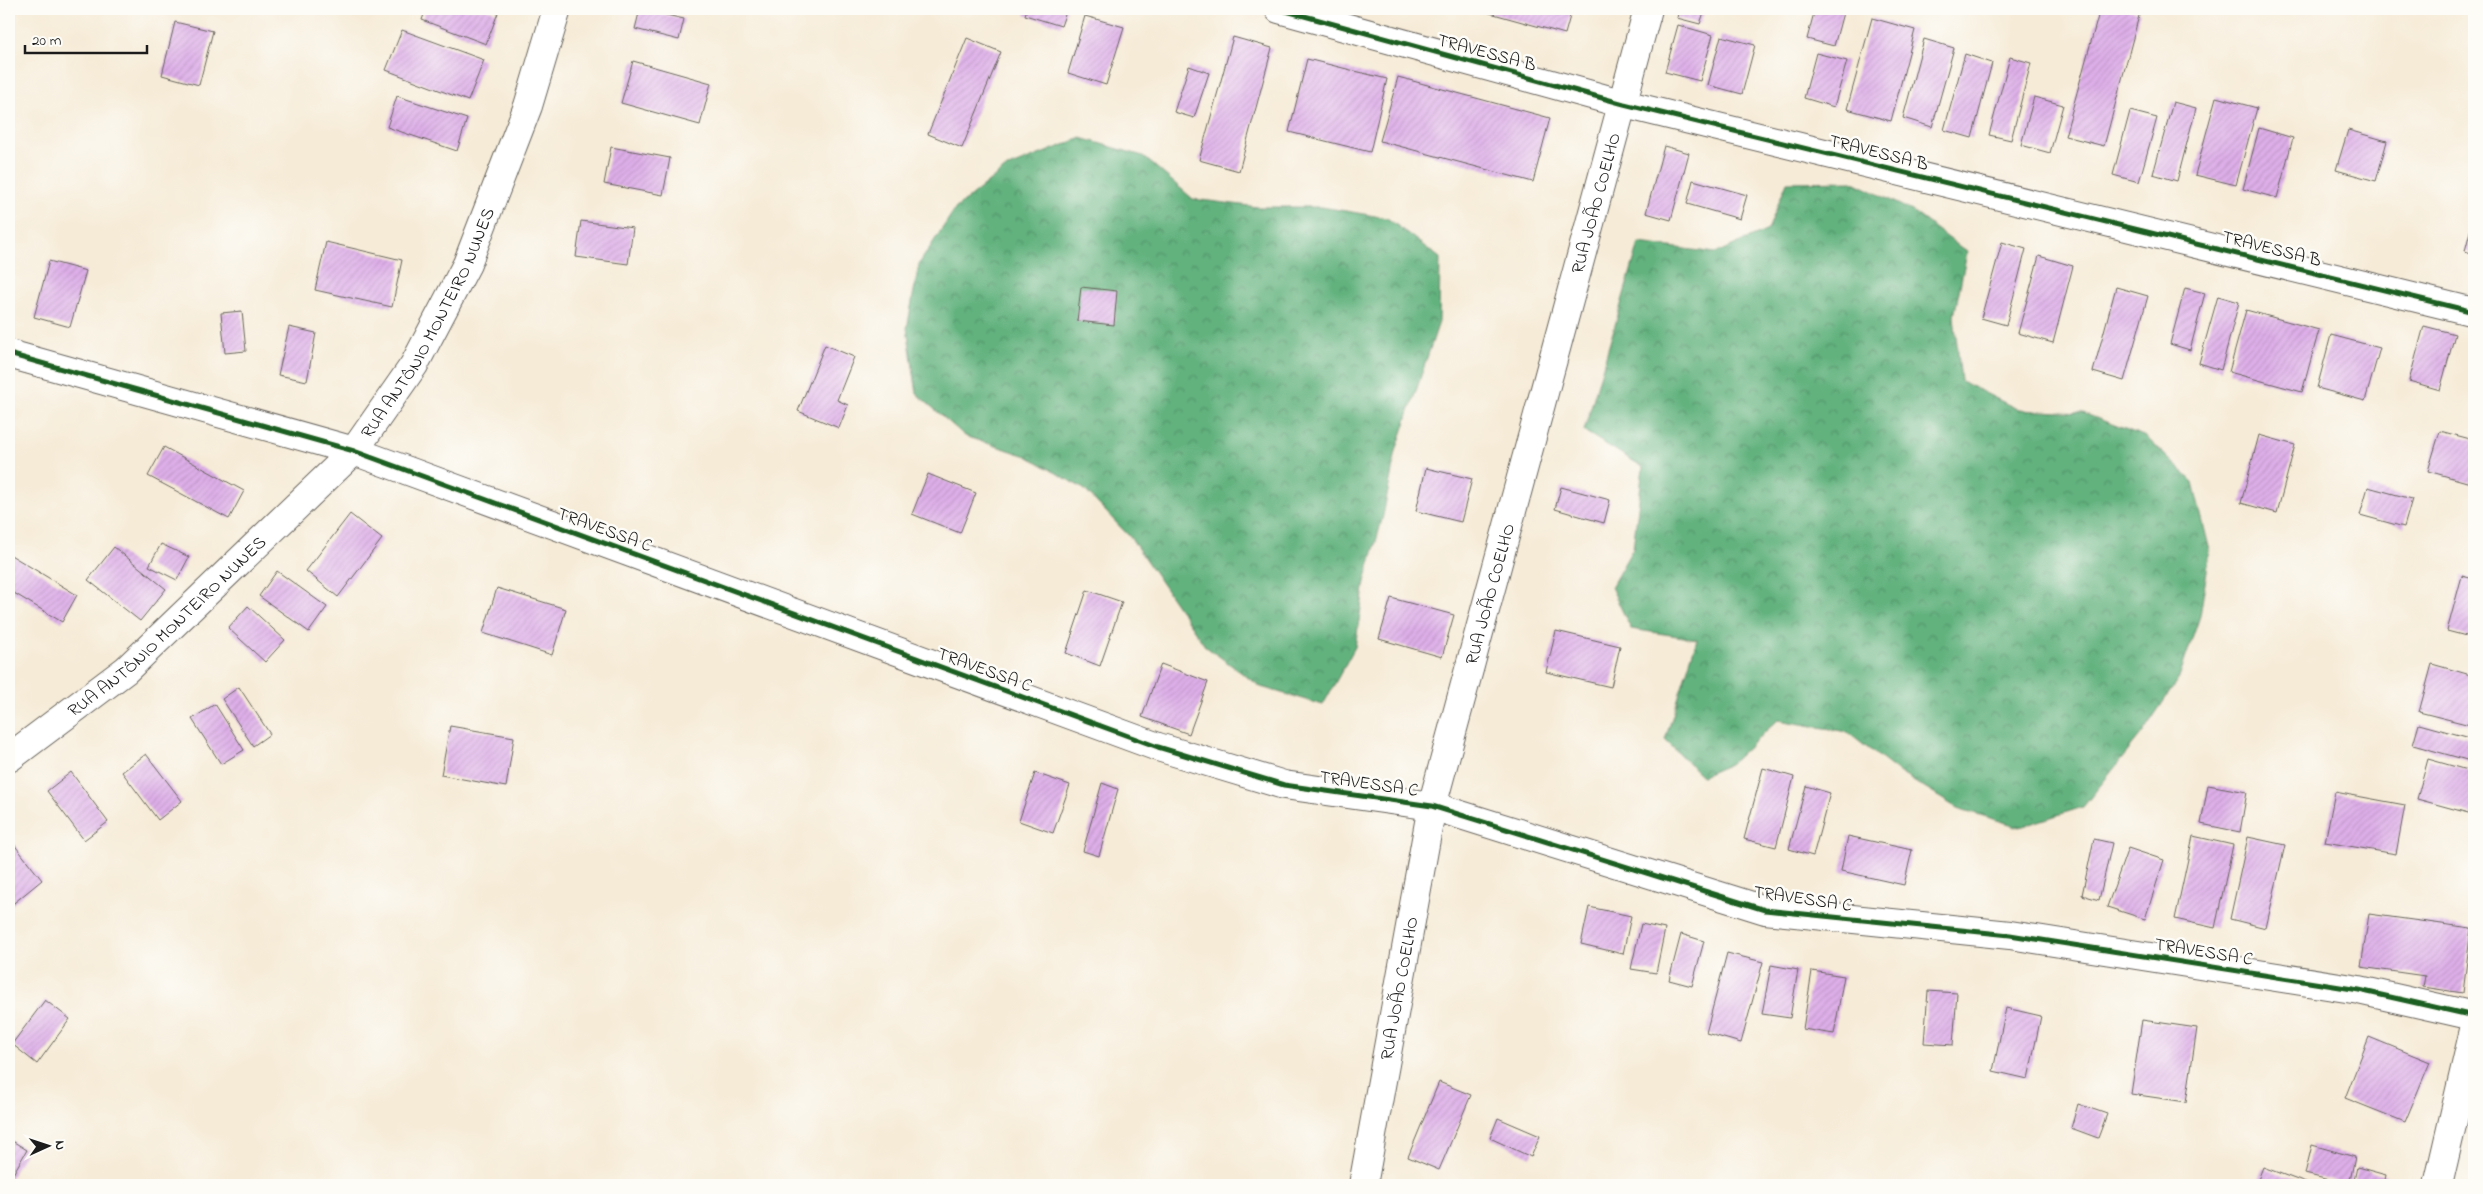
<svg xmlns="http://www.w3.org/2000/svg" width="2483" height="1194" font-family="'Indie Flower',sans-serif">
  <defs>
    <pattern id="forest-crowns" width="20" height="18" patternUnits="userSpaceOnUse" patternTransform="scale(1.25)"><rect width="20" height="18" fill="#62b27e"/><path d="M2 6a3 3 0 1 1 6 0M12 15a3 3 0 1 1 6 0" fill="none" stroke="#509066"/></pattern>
    <pattern id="building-hatch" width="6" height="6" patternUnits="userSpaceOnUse" patternTransform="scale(1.25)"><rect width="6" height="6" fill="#deafe9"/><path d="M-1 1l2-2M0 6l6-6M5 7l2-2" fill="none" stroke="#be96c7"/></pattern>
  </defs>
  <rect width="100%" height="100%" fill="#fdfcf7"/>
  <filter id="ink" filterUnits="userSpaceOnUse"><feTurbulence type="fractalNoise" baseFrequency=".02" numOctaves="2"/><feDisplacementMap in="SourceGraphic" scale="10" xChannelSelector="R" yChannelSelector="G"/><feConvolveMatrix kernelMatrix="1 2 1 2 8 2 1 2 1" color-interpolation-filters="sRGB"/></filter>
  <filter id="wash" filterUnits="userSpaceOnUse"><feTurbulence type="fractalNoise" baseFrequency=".0096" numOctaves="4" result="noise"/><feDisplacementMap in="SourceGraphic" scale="20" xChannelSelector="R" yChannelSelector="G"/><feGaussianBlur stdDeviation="1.12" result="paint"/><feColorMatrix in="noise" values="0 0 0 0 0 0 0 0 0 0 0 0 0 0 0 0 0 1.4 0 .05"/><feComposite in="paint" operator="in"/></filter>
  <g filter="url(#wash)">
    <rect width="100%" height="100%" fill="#f6ebd7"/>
    <path fill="url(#forest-crowns)" stroke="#3f674d" d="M1081 138 1143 156 1193 199 1258 207H1322L1387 218 1440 258 1439 322 1396 451 1383 516 1365 582 1355 647 1323 705 1261 687 1205 646 1130 537 1084 489 1027 456 965 436 917 394 907 328 919 264 955 209 1006 168Z
      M1852 181 1912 211 1967 252 1954 316 1961 381 2019 410 2083 413 2146 437 2193 482 2210 551 2200 616 2178 680 2141 735 2083 807 2020 827 1957 808 1900 773 1847 732 1778 720 1730 764 1702 776 1665 740 1697 639 1631 629 1611 587 1633 548 1643 467 1584 431 1639 243 1716 253 1768 230 1787 182Z"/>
    <g id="blocks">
      <path fill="url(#building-hatch)" d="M426 9H487L498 13 486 44 422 20Z
        M640 9 684 19 679 40 635 29Z
        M1027 9H1067L1061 26 1025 15Z
        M1484 9H1572L1565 34 1483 11Z
        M1679 9H1705L1700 24 1677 18Z
        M1815 9H1844L1834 46 1807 39Z
        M2100 9H2127L2140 12 2104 146 2065 136Z
        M1085 16 1124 27 1106 85 1068 73Z
        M1872 18 1915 30 1891 121 1847 109Z
        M175 22 213 31 199 85 162 75Z
        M1678 25 1713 35 1700 81 1665 72Z
        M402 30 484 60 468 101 386 70Z
        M1721 36 1755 45 1742 94 1708 85Z
        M1233 37 1272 48 1239 171 1199 160Z
        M967 38 1001 52 962 148 928 134Z
        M1924 39 1954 48 1932 127 1903 118Z
        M1816 53 1847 61 1834 107 1804 98Z
        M1965 54 1992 63 1972 138 1944 130Z
        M2010 57 2031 63 2011 140 1989 135Z
        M1307 59 1387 79 1370 152 1289 132Z
        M633 61 711 83 700 125 621 103Z
        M1189 66 1209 73 1194 118 1174 112Z
        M1398 77 1550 118 1533 182 1380 141Z
        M397 96 467 119 457 151 387 127Z
        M2034 97 2063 105 2050 153 2021 145Z
        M2216 97 2257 108 2236 185 2195 175Z
        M2173 102 2196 108 2177 181 2153 174Z
        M2130 111 2157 118 2139 182 2113 175Z
        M2259 128 2293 138 2277 198 2243 189Z
        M2348 130 2387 141 2376 181 2336 170Z
        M1664 146 1689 153 1671 220 1646 213Z
        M611 147 670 158 663 195 604 184Z
        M1693 180 1747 195 1740 219 1687 204Z
        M2474 216V254L2465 251Z
        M581 221 633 228 628 264 576 257Z
        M326 242 402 260 392 307 315 290Z
        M2002 242 2026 249 2006 325 1981 318Z
        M2039 256 2073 266 2053 343 2018 333Z
        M49 261 86 271 70 327 34 317Z
        M1081 287 1117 291 1114 325 1077 321Z
        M2116 287 2148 296 2124 381 2093 372Z
        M2185 288 2205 293 2190 350 2170 344Z
        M2218 296 2239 302 2221 370 2199 363Z
        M2246 310 2319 330 2302 392 2229 372Z
        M242 311 246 351 225 353 221 313Z
        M2424 326 2455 334 2440 390 2409 381Z
        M289 327 316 333 307 381 278 375Z
        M2331 335 2380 348 2365 401 2317 388Z
        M825 345 854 357 837 400 848 405 839 428 798 411Z
        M2440 431 2474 440V484L2428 471Z
        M2259 435 2295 445 2277 513 2241 503Z
        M164 447 244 491 229 519 148 476Z
        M1426 468 1472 479 1461 522 1416 511Z
        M928 474 976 493 960 533 912 514Z
        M1561 487 1610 500 1604 523 1555 509Z
        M2368 487 2412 499 2404 527 2360 515Z
        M350 514 382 539 338 597 306 571Z
        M161 544 189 557 177 580 149 566Z
        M114 547 166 589 140 621 88 580Z
        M9 554 77 595 62 622 9 590Z
        M277 571 327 607 309 632 259 596Z
        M2462 576 2474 579V638L2447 631Z
        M497 588 566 609 552 655 483 633Z
        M1087 590 1122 602 1100 666 1066 653Z
        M1391 598 1454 615 1442 657 1379 639Z
        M248 606 285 640 265 662 228 628Z
        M1556 631 1620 646 1611 687 1546 672Z
        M1161 664 1208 682 1189 734 1142 717Z
        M2432 664 2474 676V726L2419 712Z
        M239 687 270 734 253 746 222 699Z
        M215 704 244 750 221 764 192 719Z
        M2419 724 2474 739V762L2413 745Z
        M450 726 514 737 506 787 441 775Z
        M146 754 182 801 158 820 122 772Z
        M2428 759 2474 772V804L2472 814 2417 799Z
        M1763 768 1794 777 1776 847 1744 839Z
        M71 772 108 822 84 840 47 791Z
        M1035 773 1070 785 1053 833 1019 821Z
        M1102 783 1118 789 1099 856 1083 851Z
        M2208 785 2247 792 2240 832 2201 824Z
        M1806 786 1830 793 1813 856 1789 849Z
        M2335 792 2405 805 2396 854 2325 842Z
        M1848 836 1912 850 1904 885 1841 871Z
        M2193 836 2233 845 2215 928 2175 919Z
        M2248 837 2285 845 2266 928 2230 919Z
        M9 838 42 880 9 907Z
        M2094 839 2112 843 2099 900 2082 895Z
        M2128 848 2164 860 2145 919 2107 907Z
        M1589 907 1631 916 1623 954 1581 944Z
        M2369 914 2471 928 2463 993 2423 987 2425 976 2361 967Z
        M1641 924 1665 929 1656 973 1631 969Z
        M1681 934 1704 941 1692 986 1669 980Z
        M1727 953 1763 962 1741 1043 1706 1033Z
        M1771 965 1798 970 1790 1018 1762 1014Z
        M1812 971 1844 976 1834 1034 1803 1029Z
        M1928 991 1957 993 1953 1045 1924 1043Z
        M45 1000 70 1019 37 1064 12 1044Z
        M2006 1008 2041 1016 2028 1079 1993 1071Z
        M2142 1020 2197 1028 2186 1102 2131 1094Z
        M2369 1037 2430 1062 2405 1122 2345 1098Z
        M1439 1082 1471 1095 1439 1170 1408 1157Z
        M2078 1104 2107 1114 2098 1138 2071 1128Z
        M1498 1118 1540 1136 1531 1157 1490 1138Z
        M9 1139 27 1150 9 1181Z
        M2312 1145 2355 1157 2349 1185 2305 1174Z
        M2263 1167 2311 1185H2256Z
        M2357 1167 2386 1175 2384 1185H2353Z"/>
    </g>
  </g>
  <g filter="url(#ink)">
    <use href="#blocks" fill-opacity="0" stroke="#68645d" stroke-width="1"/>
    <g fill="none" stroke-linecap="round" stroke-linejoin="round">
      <defs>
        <g id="minor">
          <path d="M1279 9 1624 104 2474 312"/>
          <path d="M9 354 354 451 1158 747 1284 785 1432 806 1765 910 2010 935 2359 990 2474 1016"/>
          <path id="s1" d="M9 758 126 670 354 451 414 365 467 264 528 106 557 9"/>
          <path id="s2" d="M1363 1185 1432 806 1648 9"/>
          <path d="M2438 1185 2474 1030"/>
        </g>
      </defs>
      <use href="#minor" stroke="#68645d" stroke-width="30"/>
      <use href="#minor" stroke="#fff" stroke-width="28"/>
      <defs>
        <path id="cycleway" d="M1279 9 1624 104 2474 312
          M9 354 354 451 1158 747 1284 785 1432 806 1765 910 2010 935 2359 990 2474 1016"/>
      </defs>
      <use href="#cycleway" stroke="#fdfcf7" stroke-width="8"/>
      <use href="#cycleway" stroke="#1b5e20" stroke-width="5"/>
    </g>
  </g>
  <g text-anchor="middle" stroke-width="5" stroke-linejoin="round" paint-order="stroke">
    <g font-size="18" fill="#1c1c1c" stroke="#fdfcf7">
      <text transform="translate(1487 52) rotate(15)" y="6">TRAVESSA B</text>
      <text transform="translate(1879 152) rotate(14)" y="6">TRAVESSA B</text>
      <text dy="6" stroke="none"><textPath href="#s2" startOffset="1010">RUA JOÃO COELHO</textPath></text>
      <text transform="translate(2272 248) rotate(14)" y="6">TRAVESSA B</text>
      <text dy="6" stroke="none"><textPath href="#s1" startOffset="611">RUA ANTÔNIO MONTEIRO NUNES</textPath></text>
      <text transform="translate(605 529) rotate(20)" y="6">TRAVESSA C</text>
      <text dy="6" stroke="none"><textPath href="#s2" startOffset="605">RUA JOÃO COELHO</textPath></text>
      <text dy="6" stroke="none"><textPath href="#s1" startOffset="206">RUA ANTÔNIO MONTEIRO NUNES</textPath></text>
      <text transform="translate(985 669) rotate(20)" y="6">TRAVESSA C</text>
      <text transform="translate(1369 783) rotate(8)" y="6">TRAVESSA C</text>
      <text transform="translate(1803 898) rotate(8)" y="6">TRAVESSA C</text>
      <text transform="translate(2204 951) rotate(9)" y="6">TRAVESSA C</text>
      <text dy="6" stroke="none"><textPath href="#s2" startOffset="200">RUA JOÃO COELHO</textPath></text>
    </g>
  </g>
  <rect width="2483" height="1194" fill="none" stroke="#fdfcf7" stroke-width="30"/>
  <g transform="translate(48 1146) rotate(87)" stroke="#fdfcf7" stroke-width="4" paint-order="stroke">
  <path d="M0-4L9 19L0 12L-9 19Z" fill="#1c1c1c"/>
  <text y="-8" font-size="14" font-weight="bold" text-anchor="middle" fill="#1c1c1c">N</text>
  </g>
  <path d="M25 45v8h122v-8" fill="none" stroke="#1c1c1c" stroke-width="2.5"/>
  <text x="32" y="45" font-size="15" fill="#1c1c1c" stroke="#fdfcf7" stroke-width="4" paint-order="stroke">20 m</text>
</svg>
